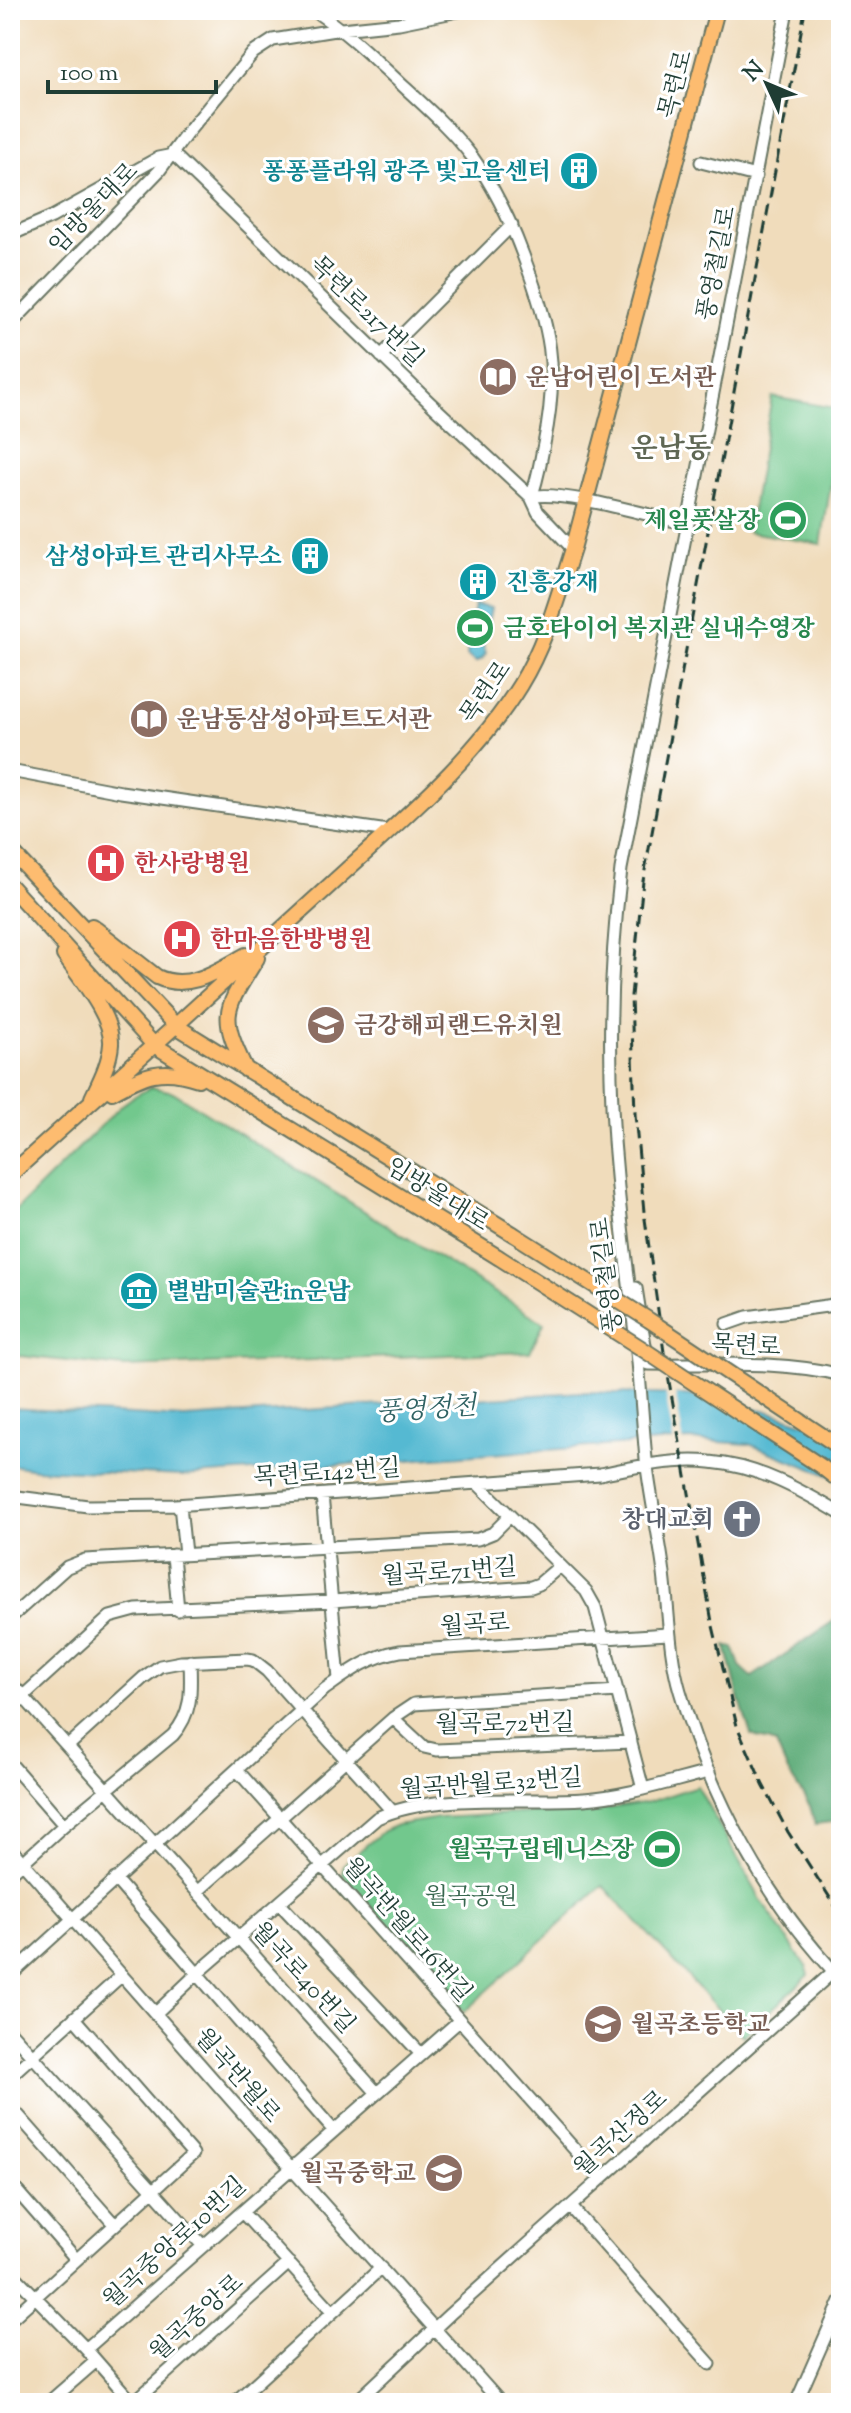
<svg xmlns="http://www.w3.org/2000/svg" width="851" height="2413" font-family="'Sorts Mill Goudy','Noto Serif KR',serif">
  <rect width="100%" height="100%" fill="#fff"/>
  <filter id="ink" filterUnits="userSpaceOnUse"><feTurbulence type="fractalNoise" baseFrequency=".0125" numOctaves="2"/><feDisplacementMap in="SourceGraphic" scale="16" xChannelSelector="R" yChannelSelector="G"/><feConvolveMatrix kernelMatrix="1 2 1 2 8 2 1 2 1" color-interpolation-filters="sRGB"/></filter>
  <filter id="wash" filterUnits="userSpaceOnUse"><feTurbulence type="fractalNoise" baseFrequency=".006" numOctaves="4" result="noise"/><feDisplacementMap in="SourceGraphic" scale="32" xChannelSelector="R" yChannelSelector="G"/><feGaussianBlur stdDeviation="1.8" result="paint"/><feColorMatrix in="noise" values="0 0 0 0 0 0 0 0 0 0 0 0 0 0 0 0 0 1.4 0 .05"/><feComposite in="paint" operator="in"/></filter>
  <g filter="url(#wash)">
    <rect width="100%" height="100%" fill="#f0dcbb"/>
    <path fill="#72c88d" stroke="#488260" stroke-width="2" d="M772 397 841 409V422L821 544 748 532Z
      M151 1087 173 1092 544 1323 530 1352 125 1367 10 1355V1216L122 1105 133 1097Z
      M697 1786 761 1900 807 1968 809 1975 743 2036 603 1885 464 2012 342 1874 344 1864 383 1831 397 1825 439 1818 612 1808 649 1802Z"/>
    <path fill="#5dac78" stroke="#3e7456" stroke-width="2" d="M841 1616V1821L815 1824 810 1806 788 1772 776 1744 751 1735 738 1694 726 1646 734 1648 740 1666 752 1677Z"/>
    <path fill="#54b9d2" stroke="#3a7b83" stroke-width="2" d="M475 605 491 608 483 646 486 653 482 659 476 662 467 656 469 635 462 633 465 622 472 623Z
      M580 1392 686 1395 764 1410 841 1434V1480L749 1444 688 1440 182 1476 36 1469 10 1465V1408L184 1418Z"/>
    <path fill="#f0dcbb" d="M665 1390 675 1391 684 1445H674Z"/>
  </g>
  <g filter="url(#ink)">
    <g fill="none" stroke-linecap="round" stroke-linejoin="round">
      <defs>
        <path id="minor" d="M313 10C346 31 373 58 401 84 426 107 453 131 473 158 495 188 510 220 523 255 550 327 560 368 544 444 540 462 538 480 531 497
          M787 10 621 869C609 970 607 1074 617 1176 622 1238 632 1300 638 1362 641 1394 643 1427 646 1459 650 1495 658 1530 663 1566 669 1608 668 1650 680 1691 710 1796 765 1900 841 1979
          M173 154 429 402 531 497 538 512 573 549
          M701 162 756 176
          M10 235 52 217 158 158 173 155
          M10 325 159 171 188 132 253 53 273 40 341 29 399 23 463 10
          M381 356 512 225
          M531 497C561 489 653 517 688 524
          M10 771 121 792 388 831
          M636 1288 648 1364C711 1365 780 1360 841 1375
          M727 1324 747 1317 841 1304
          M477 1483 586 1591 595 1607 643 1789
          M322 1495 339 1679
          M10 1496 88 1506 175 1505 600 1474C633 1467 677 1458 710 1462 758 1466 801 1490 841 1514
          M180 1505 185 1554
          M173 1555 178 1610
          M10 1618 67 1567 85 1560 478 1539 493 1533 510 1516
          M10 1682 377 2093
          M10 1708 110 1617 136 1610 332 1601 531 1587 539 1584 560 1566
          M393 1718 424 1747 437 1750 631 1742
          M68 1746 143 1678 160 1666 181 1662 247 1659 253 1660 267 1671 392 1811
          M10 1763 64 1825
          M237 1770 601 2179
          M10 1848 291 2168 501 2403
          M10 1874 64 1825 173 1735C193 1712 191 1690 190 1661
          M115 1879 334 2131
          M198 1891 393 1718 414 1704 618 1691
          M279 1903 421 2054
          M10 1976 325 1689C349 1672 370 1656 400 1651L668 1634
          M156 2013 198 1973 377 1818C432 1792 522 1803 584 1799 626 1796 668 1782 709 1772
          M10 2031 203 2246
          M10 2076 122 1975
          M10 2106 114 2224
          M10 2183 76 2259
          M571 2207 710 2364
          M242 2212 333 2312
          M10 2271 86 2349 133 2403
          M10 2320 193 2154 74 2018
          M86 2349 459 2021
          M48 2403 95 2362
          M133 2403 289 2263
          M234 2403 381 2268
          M355 2403 450 2314 834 1971
          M796 2403 841 2301"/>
        <path id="major" d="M10 850 176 1026 513 1234
          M10 886 154 1045 498 1257
          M92 926 157 977C189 992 218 970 246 955
          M64 955C79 977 113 1017 111 1044 110 1062 100 1081 92 1098
          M246 1070C218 1013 225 1010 257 958
          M112 1092C143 1075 162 1066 198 1079
          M10 1175C117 1079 223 983 329 886 396 824 472 763 520 685 546 643 558 595 573 549L717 10"/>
      </defs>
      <use href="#minor" stroke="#687563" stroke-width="15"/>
      <use href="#major" stroke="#687563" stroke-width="18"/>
      <use href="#minor" stroke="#fff" stroke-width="11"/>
      <use href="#major" stroke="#fdbc70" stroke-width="14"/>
      <path stroke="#1f3d34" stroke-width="3" stroke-dasharray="12 6" stroke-linecap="butt" d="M805 10 643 881 631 996 635 1114 644 1212 665 1359 712 1622 737 1726 763 1785 788 1832 841 1915"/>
      <defs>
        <path id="major-bridge" d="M513 1234 649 1320 841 1448
          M498 1257 641 1348 822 1467 841 1482"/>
      </defs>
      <use href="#major-bridge" stroke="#687563" stroke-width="18" stroke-linecap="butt"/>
      <use href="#major-bridge" stroke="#fdbc70" stroke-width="14"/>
    </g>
  </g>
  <defs>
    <symbol id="building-disc" viewBox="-11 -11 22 22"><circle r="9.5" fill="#0f9aa8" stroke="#fff"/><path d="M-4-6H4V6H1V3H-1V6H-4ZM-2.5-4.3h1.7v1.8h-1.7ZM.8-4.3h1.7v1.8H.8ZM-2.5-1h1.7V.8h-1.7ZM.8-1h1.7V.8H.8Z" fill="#fff"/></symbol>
    <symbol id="library-disc" viewBox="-11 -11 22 22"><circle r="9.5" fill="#8d6e63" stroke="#fff"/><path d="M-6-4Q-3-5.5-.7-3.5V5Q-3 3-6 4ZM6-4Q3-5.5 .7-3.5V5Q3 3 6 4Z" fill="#fff"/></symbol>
    <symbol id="stadium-disc" viewBox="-11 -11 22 22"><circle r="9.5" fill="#2e9e5b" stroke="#fff"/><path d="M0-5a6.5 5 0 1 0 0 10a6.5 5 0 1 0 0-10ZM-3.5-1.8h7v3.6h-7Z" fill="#fff"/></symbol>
    <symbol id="hospital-disc" viewBox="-11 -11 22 22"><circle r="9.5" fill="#e0444e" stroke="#fff"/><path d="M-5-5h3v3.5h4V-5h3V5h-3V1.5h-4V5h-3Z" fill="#fff"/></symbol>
    <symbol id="school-disc" viewBox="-11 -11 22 22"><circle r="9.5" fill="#8d6e63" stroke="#fff"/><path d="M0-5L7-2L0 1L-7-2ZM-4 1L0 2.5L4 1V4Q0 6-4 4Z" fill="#fff"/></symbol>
    <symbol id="museum-disc" viewBox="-11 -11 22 22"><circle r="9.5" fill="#0f9aa8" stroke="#fff"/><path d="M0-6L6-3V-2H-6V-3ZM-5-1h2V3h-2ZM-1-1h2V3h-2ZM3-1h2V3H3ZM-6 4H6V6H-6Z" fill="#fff"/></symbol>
    <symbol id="church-disc" viewBox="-11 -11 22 22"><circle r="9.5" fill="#6b7280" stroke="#fff"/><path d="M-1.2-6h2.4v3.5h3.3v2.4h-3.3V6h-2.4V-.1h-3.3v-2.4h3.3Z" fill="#fff"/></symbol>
  </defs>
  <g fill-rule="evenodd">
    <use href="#building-disc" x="557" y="149" width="44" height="44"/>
    <use href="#library-disc" x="476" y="355" width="44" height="44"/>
    <use href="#stadium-disc" x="766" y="498" width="44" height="44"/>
    <use href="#building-disc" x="288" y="534" width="44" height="44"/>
    <use href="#building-disc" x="456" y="560" width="44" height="44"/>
    <use href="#stadium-disc" x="453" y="606" width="44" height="44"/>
    <use href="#library-disc" x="127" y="697" width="44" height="44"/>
    <use href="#hospital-disc" x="84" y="841" width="44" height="44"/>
    <use href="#hospital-disc" x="160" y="917" width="44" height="44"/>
    <use href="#school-disc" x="304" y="1003" width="44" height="44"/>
    <use href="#museum-disc" x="117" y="1269" width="44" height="44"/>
    <use href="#church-disc" x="720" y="1497" width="44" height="44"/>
    <use href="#stadium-disc" x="640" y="1827" width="44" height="44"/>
    <use href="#school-disc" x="581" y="2002" width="44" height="44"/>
    <use href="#school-disc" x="422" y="2151" width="44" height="44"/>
  </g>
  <g text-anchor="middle" stroke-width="6" stroke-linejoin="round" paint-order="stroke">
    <g font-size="24" fill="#1f3d34" stroke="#fff">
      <text transform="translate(675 84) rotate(-75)" y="8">목련로</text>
      <text transform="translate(93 208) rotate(-46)" y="8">임방울대로</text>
      <text transform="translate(716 263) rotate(-79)" y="8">풍영철길로</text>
      <text transform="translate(367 311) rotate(44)" y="8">목련로217번길</text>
      <text transform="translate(485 692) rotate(-55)" y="8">목련로</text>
      <text transform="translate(438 1194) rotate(32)" y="8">임방울대로</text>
      <text transform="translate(606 1275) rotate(-97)" y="8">풍영철길로</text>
      <text transform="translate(746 1345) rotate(3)" y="8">목련로</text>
      <text transform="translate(327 1472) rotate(-4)" y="8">목련로142번길</text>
      <text transform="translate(449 1571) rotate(-4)" y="8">월곡로71번길</text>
      <text transform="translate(475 1624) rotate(-4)" y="8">월곡로</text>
      <text transform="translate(505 1723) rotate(-1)" y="8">월곡로72번길</text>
      <text transform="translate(491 1783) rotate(-4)" y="8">월곡반월로32번길</text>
      <text transform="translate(408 1929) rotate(49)" y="8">월곡반월로16번길</text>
      <text transform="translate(304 1977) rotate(48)" y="8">월곡로40번길</text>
      <text transform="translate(238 2075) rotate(49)" y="8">월곡반월로</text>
      <text transform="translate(620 2133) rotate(-42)" y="8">월곡산정로</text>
      <text transform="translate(174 2242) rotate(-42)" y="8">월곡중앙로10번길</text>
      <text transform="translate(196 2317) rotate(-42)" y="8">월곡중앙로</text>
    </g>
    <g font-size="24" font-weight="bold" fill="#0d838f" stroke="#fff" text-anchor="end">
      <text x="551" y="179">퐁퐁플라워 광주 빛고을센터</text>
      <text x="282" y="564">삼성아파트 관리사무소</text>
      <text x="506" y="590" text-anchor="start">진흥강재</text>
      <text x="167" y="1299" text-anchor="start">별밤미술관in운남</text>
    </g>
    <g font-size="24" font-weight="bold" fill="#785e54" stroke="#fff" text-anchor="start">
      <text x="526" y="385">운남어린이 도서관</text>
      <text x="177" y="727">운남동삼성아파트도서관</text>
      <text x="354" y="1033">금강해피랜드유치원</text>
      <text x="631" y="2032">월곡초등학교</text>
      <text x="416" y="2181" text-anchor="end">월곡중학교</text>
    </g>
    <g font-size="24" font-weight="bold" fill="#27864d" stroke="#fff" text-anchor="end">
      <text x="760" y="528">제일풋살장</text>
      <text x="503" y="636" text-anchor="start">금호타이어 복지관 실내수영장</text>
      <text x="634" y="1857">월곡구립테니스장</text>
    </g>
    <g font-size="24" font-weight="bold" fill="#be3a42" stroke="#fff" text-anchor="start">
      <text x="134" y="871">한사랑병원</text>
      <text x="210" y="947">한마음한방병원</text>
    </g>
    <g font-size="24" font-weight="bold" fill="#5b616d" stroke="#fff" text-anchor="end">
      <text x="714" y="1527">창대교회</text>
    </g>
    <g font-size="24" fill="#38674f" stroke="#fff">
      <text x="471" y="1904">월곡공원</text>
    </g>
    <g font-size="26" font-style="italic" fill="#2f6263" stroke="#fff">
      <text transform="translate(426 1408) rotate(-4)" y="9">풍영정천</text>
    </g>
    <g font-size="28" font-weight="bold" fill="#5f6754" stroke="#fff">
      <text x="671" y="457">운남동</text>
    </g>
  </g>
  <rect width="851" height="2413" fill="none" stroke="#fff" stroke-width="40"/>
  <g transform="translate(767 84) rotate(314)" stroke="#ffffff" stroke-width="6" paint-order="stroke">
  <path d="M0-6L14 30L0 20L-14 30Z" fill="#1f3d34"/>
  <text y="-12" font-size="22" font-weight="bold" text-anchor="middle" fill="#1f3d34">N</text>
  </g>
  <path d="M48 80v12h168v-12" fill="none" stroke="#1f3d34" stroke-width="4"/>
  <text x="60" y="80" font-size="24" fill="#1f3d34" stroke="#ffffff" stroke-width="6" paint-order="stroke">100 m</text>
</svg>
